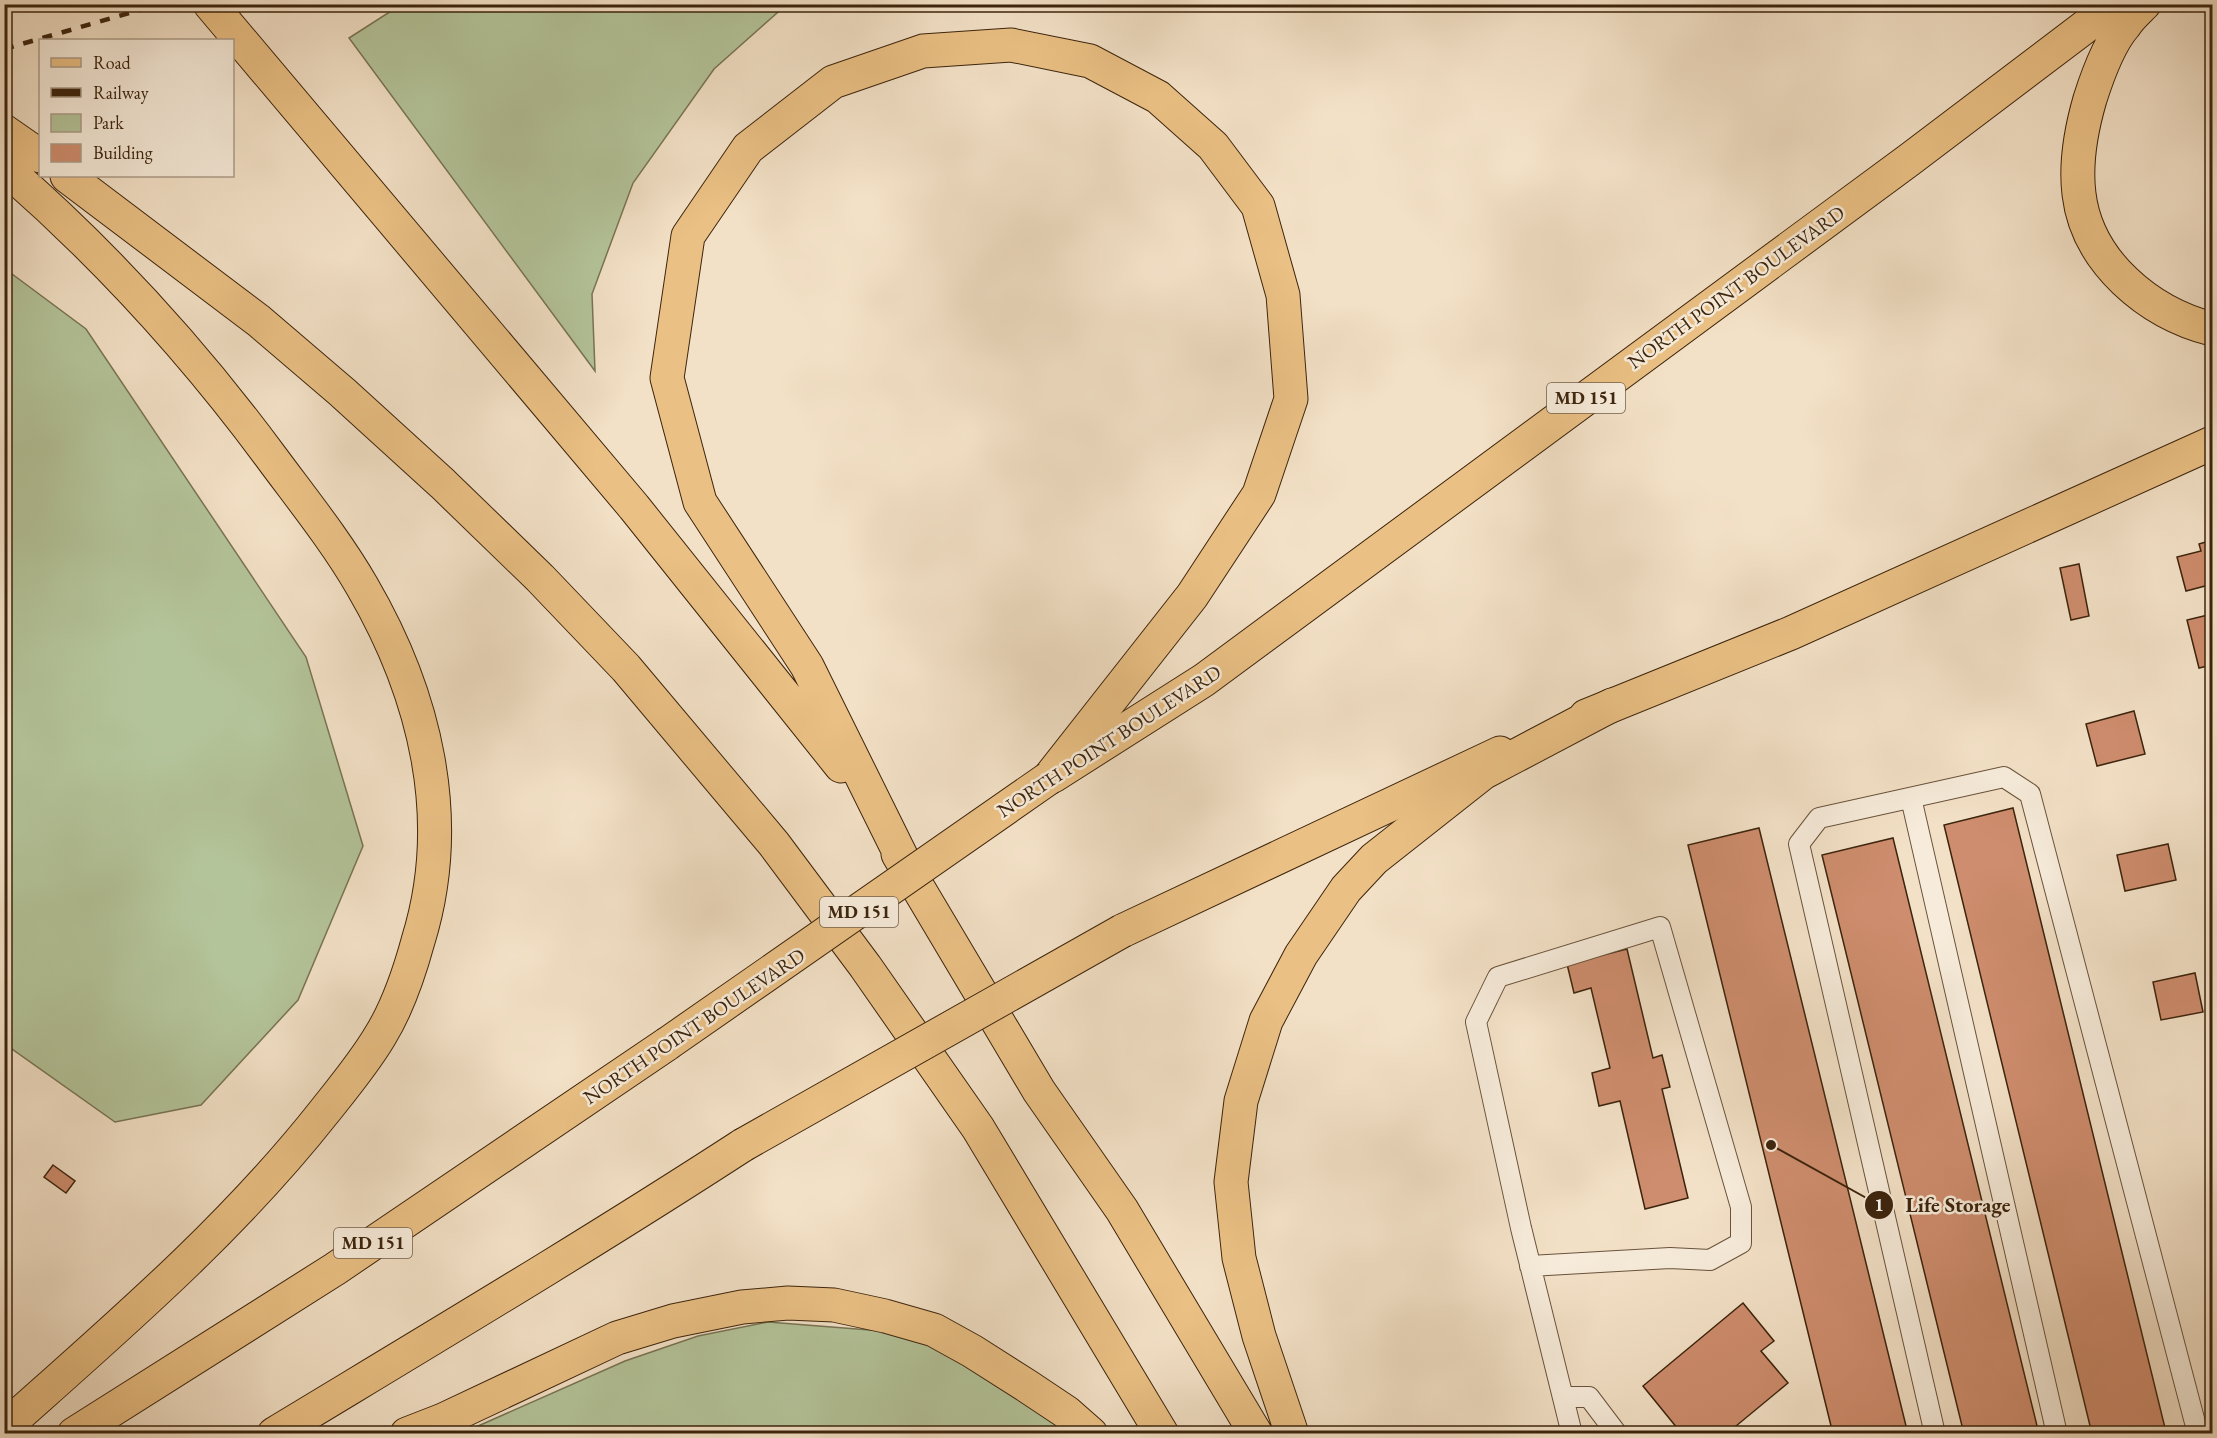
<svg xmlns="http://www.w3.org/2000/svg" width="2217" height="1438" font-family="'EB Garamond',serif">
  <rect width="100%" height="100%" fill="#f3e1c7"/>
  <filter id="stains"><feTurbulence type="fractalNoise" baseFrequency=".00333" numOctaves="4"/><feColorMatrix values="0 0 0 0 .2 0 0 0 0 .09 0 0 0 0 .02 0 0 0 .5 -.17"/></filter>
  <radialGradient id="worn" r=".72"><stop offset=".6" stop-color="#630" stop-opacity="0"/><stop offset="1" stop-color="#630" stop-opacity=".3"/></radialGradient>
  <path fill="#b4c49a" stroke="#787454" stroke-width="1.5" d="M402 4 786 5 714 69 633 183 592 294 595 371 349 38Z
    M4 268 86 329 306 657 363 846 298 1000 201 1105 115 1122 5 1044Z
    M768 1322 895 1332 973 1358 1081 1434H460L625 1361 698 1336Z"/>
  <path fill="#ce8d6e" stroke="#3c240d" stroke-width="1.5" d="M2212 540V589H2210L2209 585 2186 591 2177 557 2201 551 2199 544Z
    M2079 564 2089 616 2071 620 2060 568Z
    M2212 614V665L2199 668 2187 620Z
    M2134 711 2145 754 2097 766 2086 724Z
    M2013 808 2166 1432 2161 1434H2092L1944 825Z
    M1759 828 1908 1434H1833L1688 845Z
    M1893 838 2039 1434H1964L1822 855Z
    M2168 844 2176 880 2125 891 2117 855Z
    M1627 949 1653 1058 1662 1055 1670 1087 1662 1089 1688 1198 1645 1209 1620 1101 1599 1106 1592 1073 1610 1068 1591 988 1574 993 1567 964Z
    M2195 973 2203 1012 2161 1020 2153 982Z
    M53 1165 75 1181 66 1193 44 1177Z
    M2209 1207H2212L2211 1229Z
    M1743 1303 1774 1341 1761 1351 1788 1383 1736 1426 1742 1434H1682L1643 1386Z"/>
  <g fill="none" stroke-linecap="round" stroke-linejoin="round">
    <defs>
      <path id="lane" d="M1911 798 2057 1434
        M1530 1266 1670 1258 1710 1260 1741 1243V1207L1660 927 1498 977 1476 1022 1521 1228 1572 1434
        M1563 1397H1589L1617 1434
        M1935 1434 1799 844 1819 818 2004 777 2030 794 2198 1434"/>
      <path id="primary" d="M2144 4C2137 11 2130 17 2125 25 2110 42 2097 77 2090 99 2081 130 2075 162 2079 194 2087 262 2149 313 2212 329
        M1586 716 1791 633 2212 443
        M1053 776 1204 680 1909 160 2115 4
        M1122 931 1500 753
        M74 1434 335 1269 667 1044
        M274 1434C431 1339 589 1245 743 1145"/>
      <path id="highway" d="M210 4 634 507 841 766
        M4 131 40 156
        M4 167C104 254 192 350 271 457 302 499 336 541 362 586 425 694 456 819 418 941 409 974 398 1007 380 1036 364 1063 343 1088 324 1112 231 1230 116 1328 4 1428
        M67 176 259 321 342 392 443 484 540 578 626 668 774 844 865 966 978 1128 1162 1434
        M898 854 1039 1091 1122 1210 1256 1434
        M910 874 807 666 700 502 667 378 688 236 748 148 833 82 923 51 1011 45 1090 61 1158 97 1213 146 1258 206 1283 295 1291 399 1259 494 1192 596 1049 778
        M407 1434 443 1420 617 1338 673 1321 742 1307 788 1303 834 1305 885 1316 934 1330 972 1351 1027 1386 1066 1412 1091 1434
        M1292 1434 1259 1336 1239 1258 1231 1182 1241 1101 1266 1021 1301 955 1346 889 1374 859 1483 773 1612 705"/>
    </defs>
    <use href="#lane" stroke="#6a533c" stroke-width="22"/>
    <use href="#primary" stroke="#3c240d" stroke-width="35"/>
    <use href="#highway" stroke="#3c240d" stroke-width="35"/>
    <use href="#lane" stroke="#f7ecdb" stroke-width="20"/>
    <use href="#primary" stroke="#eac084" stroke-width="33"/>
    <use href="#highway" stroke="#eac084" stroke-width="33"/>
    <path stroke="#3c240d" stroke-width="4.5" stroke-dasharray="10 10" stroke-linecap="butt" d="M4 49 161 4"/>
    <defs>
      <path id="primary-bridge" d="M667 1044 1049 778
        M743 1145 1122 931"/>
    </defs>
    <use href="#primary-bridge" stroke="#3c240d" stroke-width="35" stroke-linecap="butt"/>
    <use href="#primary-bridge" stroke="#eac084" stroke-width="33"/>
  </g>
  <g text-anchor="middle" stroke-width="5" stroke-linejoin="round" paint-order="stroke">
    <g fill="#f7ecdb" stroke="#74604b" stroke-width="1.5">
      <rect x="1547" y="383" width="78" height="30" rx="4.5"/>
      <rect x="820" y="897" width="78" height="30" rx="4.5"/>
      <rect x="334" y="1228" width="78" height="30" rx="4.5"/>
    </g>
    <g font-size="18" font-weight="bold" fill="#3c240d">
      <text x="1586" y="404">MD 151</text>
      <text x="859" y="918">MD 151</text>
      <text x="373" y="1249">MD 151</text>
    </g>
    <g font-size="20" fill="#3c240d" stroke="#f7ecdb">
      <text transform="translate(1736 287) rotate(-36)" y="7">NORTH POINT BOULEVARD</text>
      <text transform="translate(1109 741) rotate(-33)" y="7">NORTH POINT BOULEVARD</text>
      <text transform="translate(694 1026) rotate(-34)" y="7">NORTH POINT BOULEVARD</text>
    </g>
  </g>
  <path fill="none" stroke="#3c240d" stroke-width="2" d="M1771 1145L1879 1205"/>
  <g fill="#3c240d" stroke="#f7ecdb" stroke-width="2">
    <circle cx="1771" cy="1145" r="6"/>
    <circle cx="1879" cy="1205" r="15"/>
  </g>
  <g font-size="18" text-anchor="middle" font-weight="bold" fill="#fff">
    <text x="1879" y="1211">1</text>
  </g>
  <g font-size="21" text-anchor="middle" font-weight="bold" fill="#3c240d" stroke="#f7ecdb" stroke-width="5" stroke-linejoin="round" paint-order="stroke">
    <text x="1958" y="1212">Life Storage</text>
  </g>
  <rect width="2217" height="1438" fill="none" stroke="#f3e1c7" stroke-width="24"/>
  <rect x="6" y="6" width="2205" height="1426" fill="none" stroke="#3c240d" stroke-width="3"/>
  <rect x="12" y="12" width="2193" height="1414" fill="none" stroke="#3c240d" stroke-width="1.5"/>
  <rect x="39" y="39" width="195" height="138" fill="#f7ecdb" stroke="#ac9c89" stroke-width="1.5"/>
  <rect x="51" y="58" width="30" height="9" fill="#eac084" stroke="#ac9c89" stroke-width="1.5"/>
  <text x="93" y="69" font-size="18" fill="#3c240d">Road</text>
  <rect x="51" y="88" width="30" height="9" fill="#3c240d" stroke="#ac9c89" stroke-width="1.5"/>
  <text x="93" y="99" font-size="18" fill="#3c240d">Railway</text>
  <rect x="51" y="114" width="30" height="18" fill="#b4c49a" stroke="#ac9c89" stroke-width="1.5"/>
  <text x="93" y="129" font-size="18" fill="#3c240d">Park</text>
  <rect x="51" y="144" width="30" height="18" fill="#ce8d6e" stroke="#ac9c89" stroke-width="1.5"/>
  <text x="93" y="159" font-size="18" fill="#3c240d">Building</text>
  <rect width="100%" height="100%" filter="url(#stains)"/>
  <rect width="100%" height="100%" fill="url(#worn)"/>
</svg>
